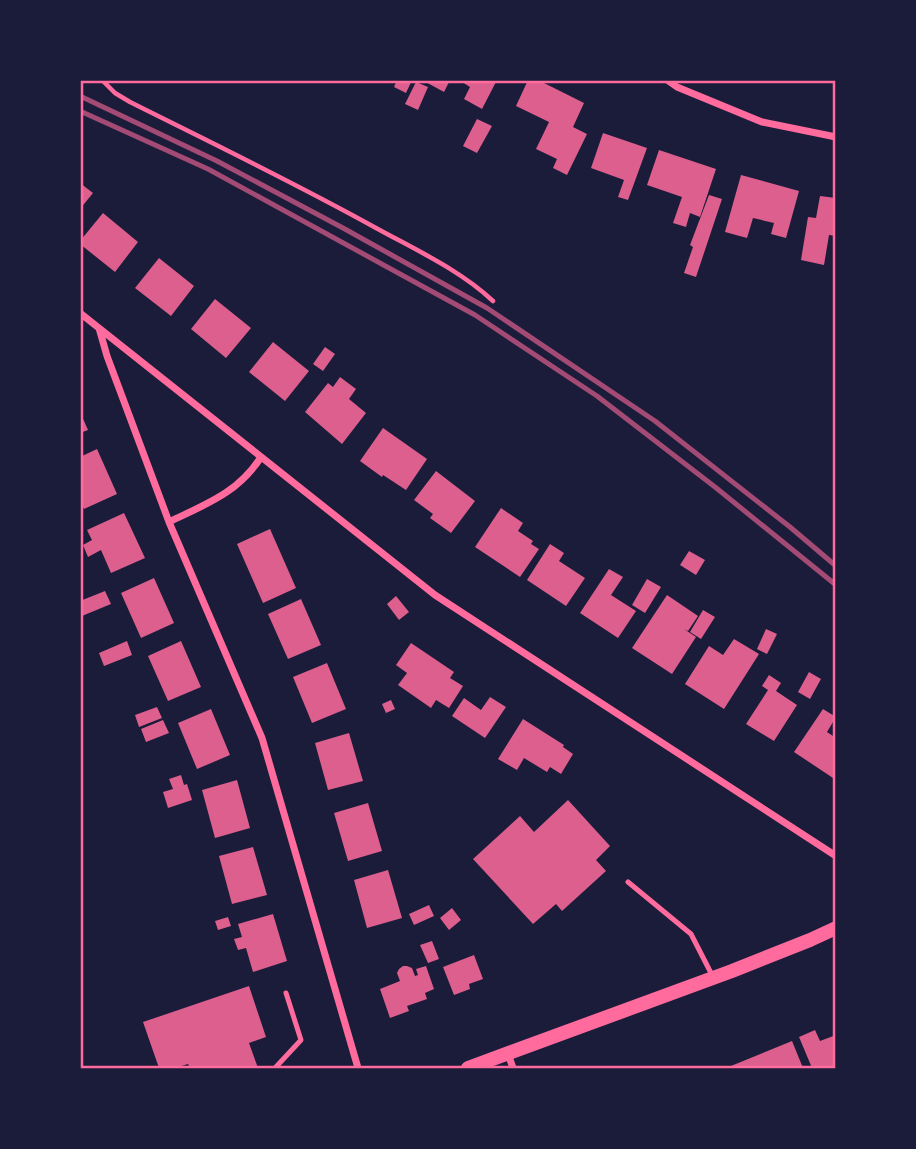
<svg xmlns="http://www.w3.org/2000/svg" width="916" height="1149" font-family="Poppins,sans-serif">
  <rect width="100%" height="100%" fill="#1b1b3a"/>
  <path fill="#dd5f8e" d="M397 80H412L406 93 394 87Z
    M422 80H450L444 92Z
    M459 80H497L482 109 464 99 470 87Z
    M528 80H538L584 103 573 127 587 134 567 175 553 168 557 159 536 149 549 122 516 106Z
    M416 82 428 87 418 110 405 104Z
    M477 119 492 126 477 153 463 146Z
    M603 133 647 148 628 200 618 197 624 180 591 168Z
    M659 150 716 169 700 217 690 213 686 227 673 223 682 197 647 185Z
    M741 175 799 191 786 238 771 234 774 223 753 218 747 238 725 232Z
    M80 183 93 193 80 209Z
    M709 195 722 199 696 277 684 273 693 247 690 245Z
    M820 196 836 198V236L829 235 824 265 801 260 808 217 816 218Z
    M103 213 138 242 115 272 80 244V241Z
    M159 258 194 286 171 316 135 288Z
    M215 299 251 328 226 358 191 329Z
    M273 342 309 371 285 401 249 372Z
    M325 347 335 354 323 371 313 364Z
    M340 377 356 389 349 399 366 413 342 444 305 412 328 383 333 387Z
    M80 412 88 430 80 433Z
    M383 428 427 459 406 490 383 475 382 477 360 461Z
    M97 449 117 494 84 509 80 500V457Z
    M436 471 475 501 451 533 430 518 433 514 414 500Z
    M501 508 523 523 518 531 533 541 531 544 539 549 520 577 475 547Z
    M124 513 145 558 111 573 101 550 88 557 83 545 92 540 87 530Z
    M270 529 296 588 263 603 237 544Z
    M550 544 564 553 559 561 585 578 566 606 527 580Z
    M689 551 705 560 696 575 680 565Z
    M609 569 623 577 611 595 636 611 618 638 580 613Z
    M154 578 174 623 141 638 121 593Z
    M647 579 661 587 645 613 632 605Z
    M105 591 111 604 82 616 80 601Z
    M667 595 698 616 688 631 684 629 696 637 672 674 632 648Z
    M396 596 409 612 399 620 387 604Z
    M301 599 321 645 288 659 268 614Z
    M703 610 715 617 701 639 690 632Z
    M766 629 777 634 767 654 757 649Z
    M734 639 759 654 724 709 685 684 709 646 723 655Z
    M127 641 132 655 104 666 99 653Z
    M181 641 201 687 168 701 148 656Z
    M411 643 454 672 450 678 463 686 449 708 436 700 431 708 398 685 407 673 396 665Z
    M327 663 346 709 312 723 293 677Z
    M809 672 821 679 810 699 798 692Z
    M769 675 781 683 776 691 797 705 774 741 746 724 768 690 762 686Z
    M490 697 506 707 485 738 452 716 464 698 481 710Z
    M391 700 395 709 386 713 382 704Z
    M157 707 162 718 139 727 135 715Z
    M211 709 230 755 197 769 178 723Z
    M823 709 836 717 827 732 836 738V780L794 752Z
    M523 719 564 745 563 747 573 754 561 774 550 767 547 772 524 758 517 770 498 759Z
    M163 720 169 733 146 742 141 729Z
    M349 733 363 781 328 790 315 743Z
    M181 775 184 785 187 784 192 800 168 808 163 792 173 789 169 779Z
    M237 780 250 828 215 838 202 790Z
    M568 800 610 846 596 860 606 871 562 911 556 904 533 924 473 859 520 816 534 832Z
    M368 803 382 851 348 861 334 813Z
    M253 847 267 895 232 904 219 856Z
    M388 870 402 918 367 928 354 880Z
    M429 905 434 916 414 925 409 914Z
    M452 908 461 920 449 930 440 918Z
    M273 914 287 961 253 972 246 948 238 950 234 939 242 937 238 924Z
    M228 917 231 926 218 930 215 921Z
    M432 941 439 959 428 963 420 945Z
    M474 955 483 979 469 984 470 989 454 995 443 967Z
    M403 966H407L412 968 415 976 418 975 416 969 426 966 434 989 425 993 427 999 407 1006 409 1011 390 1018 380 989 400 981 397 973 399 969Z
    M249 986 266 1037 249 1043 258 1068H190L188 1064 175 1068H159L143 1022Z
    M815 1030 820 1041 836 1035V1065L827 1068H812L799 1037Z
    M792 1041 803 1068H726Z"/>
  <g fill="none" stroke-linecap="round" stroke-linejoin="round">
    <path stroke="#ff6b9d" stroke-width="4.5" d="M102 80 115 93 130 102C212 143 295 183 376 228 416 250 460 270 493 301"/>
    <path stroke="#ff6b9d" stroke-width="5" d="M628 882 691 934 712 975
      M275 1068 301 1040 286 993"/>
    <path stroke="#ff6b9d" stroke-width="7" d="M667 80 677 87 762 122 836 137
      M80 313 435 595 836 856
      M99 328 107 356 169 522 262 738 358 1068
      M169 522C206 504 238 493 261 457
      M508 1054 513 1068"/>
    <path stroke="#ff6b9d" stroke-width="14" d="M468 1068 732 971 810 940 836 928"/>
    <path stroke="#a44b75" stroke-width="5" d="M80 96 217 161 343 228 487 308 655 421 790 527 836 566
      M80 111 208 169 475 315 597 396 715 487 836 585"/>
  </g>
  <rect width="916" height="1149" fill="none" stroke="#1b1b3a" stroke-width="164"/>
  <rect x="82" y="82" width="752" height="985" fill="none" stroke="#ff6b9d" stroke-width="2.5"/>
</svg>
